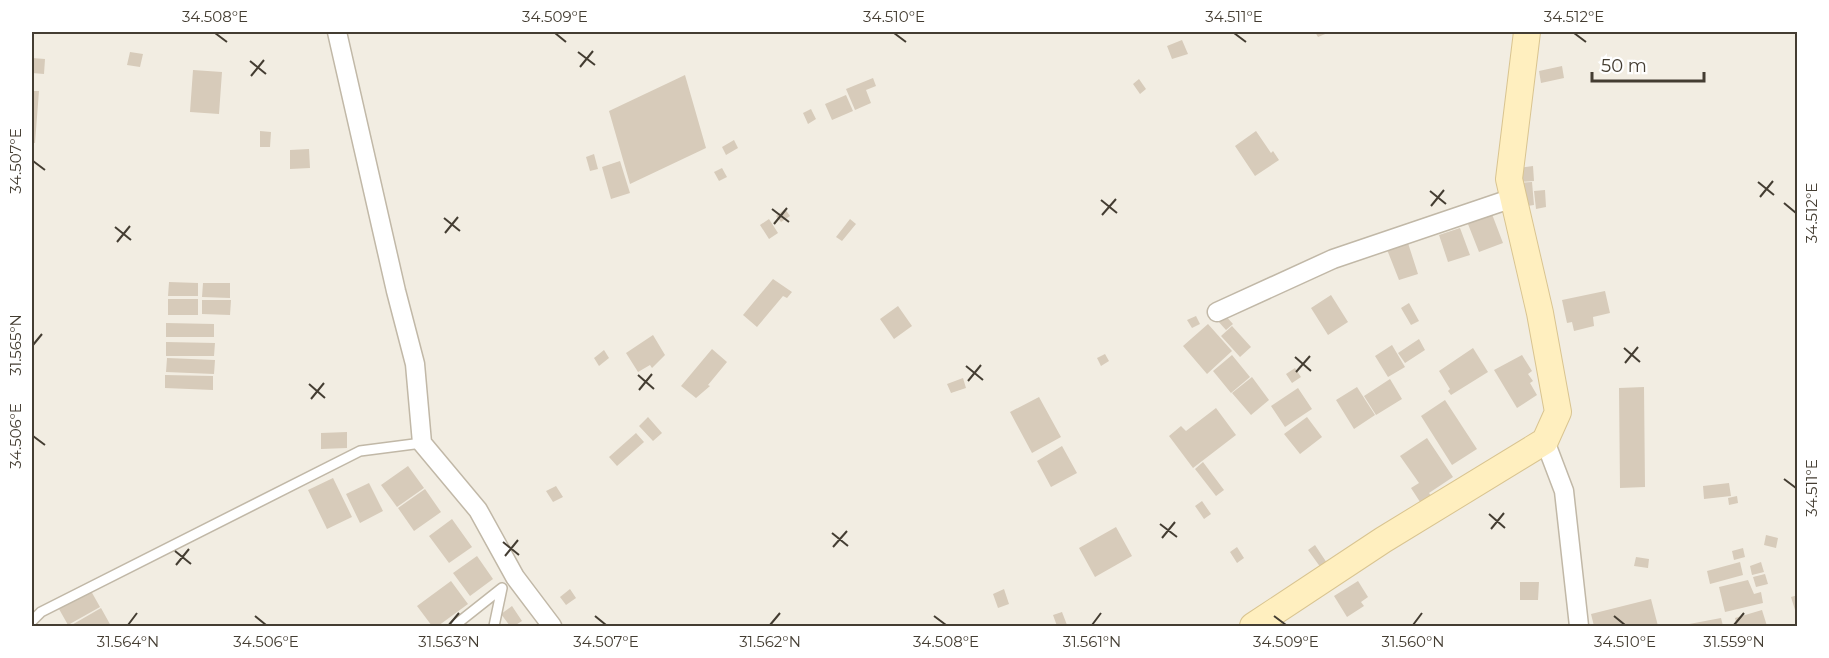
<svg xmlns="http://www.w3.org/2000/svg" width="1829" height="658" font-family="Montserrat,sans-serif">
  <rect width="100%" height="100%" fill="#f2ede2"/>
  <path fill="#d7cbba" d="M1315 32H1330L1318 37Z
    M1182 40 1188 54 1172 59 1167 46Z
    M130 52 143 54 140 67 127 65Z
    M32 58 45 59 44 74 32 73Z
    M1562 66 1564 78 1541 83 1539 71Z
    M193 70 222 72 219 114 190 112Z
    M685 75 706 148 630 184 609 111Z
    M873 78 876 86 866 90 871 103 855 110 846 89Z
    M1139 79 1146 89 1140 94 1133 84Z
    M32 91H39L35 143H32Z
    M846 95 853 111 832 120 825 104Z
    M811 109 816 119 808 124 803 113Z
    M260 131 271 132 270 147H260Z
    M1256 131 1271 153 1273 151 1279 160 1255 176 1235 146Z
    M734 140 738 148 726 155 722 147Z
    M309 149 310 168 290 169V150Z
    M594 154 598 169 590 171 586 157Z
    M620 161 630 193 611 199 602 167Z
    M1533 166 1534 181 1518 182 1517 168Z
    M722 168 727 177 719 181 714 172Z
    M1532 182 1534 205 1520 207 1517 183Z
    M1545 190 1546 207 1536 209 1534 191Z
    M785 209 790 216 781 222 776 216Z
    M1490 209 1503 243 1479 252 1466 219Z
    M769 219 778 233 769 239 760 225Z
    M850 219 856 224 842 241 836 237Z
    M1460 228 1470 255 1448 262 1439 235Z
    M1407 240 1418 274 1399 280 1386 247Z
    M773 279 792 292 787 298 783 296 757 327 743 315Z
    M169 282 198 283V296H168Z
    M203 283H230V298L202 297Z
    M1605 291 1610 313 1593 317 1594 326 1574 331 1572 322 1567 323 1562 300Z
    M1331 295 1348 322 1328 335 1311 308Z
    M168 299H198V315H168Z
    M202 300H231L230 315 202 314Z
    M1409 303 1419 321 1411 325 1401 308Z
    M898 306 912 326 894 339 880 319Z
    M1224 314 1233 324 1226 330 1217 320Z
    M1196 316 1200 324 1192 328 1187 320Z
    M166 323 214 324V337H166Z
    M1208 324 1232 351 1207 374 1183 346Z
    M1232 326 1251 347 1240 357 1221 336Z
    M653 335 665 355 652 368 650 365 638 372 626 353Z
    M1419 339 1425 350 1405 363 1398 353Z
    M166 342 215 343 214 356H166Z
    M1392 345 1405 367 1388 377 1375 356Z
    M1473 348 1488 372 1451 395 1448 391 1450 389 1439 371Z
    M712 349 727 362 708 385 710 386 696 398 681 386Z
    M604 350 609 358 599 366 594 358Z
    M1105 354 1109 361 1101 366 1097 358Z
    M1232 355 1250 377 1231 393 1213 371Z
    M1522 355 1532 371 1528 374 1533 381 1530 383 1537 395 1517 408 1494 370Z
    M167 358 215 360 214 374 166 372Z
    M1295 368 1301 377 1292 383 1286 374Z
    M165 375 213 376V390L165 388Z
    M1252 377 1269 400 1251 415 1232 393Z
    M963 378 966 388 951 393 947 384Z
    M1390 379 1402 399 1376 415 1364 396Z
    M1357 387 1375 415 1354 429 1336 400Z
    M1644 387 1645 487 1620 488 1619 388Z
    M1298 388 1312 409 1285 427 1271 406Z
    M1039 397 1061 437 1032 453 1010 412Z
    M1445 400 1477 449 1452 465 1421 416Z
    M1216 408 1236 435 1193 468 1169 436 1181 426 1186 431Z
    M648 417 662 433 653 441 639 426Z
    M1307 417 1322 437 1300 454 1284 434Z
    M347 432V448L321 449V433Z
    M636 433 644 442 617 466 609 457Z
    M1427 438 1453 477 1429 493 1435 501 1424 508 1411 488 1419 483 1400 456Z
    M1062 446 1077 473 1051 487 1037 461Z
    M1203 462 1224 490 1216 496 1195 469Z
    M408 466 424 488 397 507 381 485Z
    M333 478 352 517 327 529 308 490Z
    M369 483 383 511 360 523 346 494Z
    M1729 483 1731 496 1704 499 1703 486Z
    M556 486 563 497 553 502 546 491Z
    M425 489 441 512 414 531 398 508Z
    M1737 496 1738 503 1729 505 1728 498Z
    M1202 501 1211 514 1204 519 1195 506Z
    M452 519 472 547 449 563 429 536Z
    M1116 527 1132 556 1095 577 1079 548Z
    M1766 535 1778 538 1776 548 1764 545Z
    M1315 545 1327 563 1321 568 1308 550Z
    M1237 547 1244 558 1237 563 1230 552Z
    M1743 548 1745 557 1734 560 1732 551Z
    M477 556 493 579 470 596 453 573Z
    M1636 557 1649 559 1648 568 1634 566Z
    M1740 562 1743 575 1710 584 1707 571Z
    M1761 562 1764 572 1752 575 1750 566Z
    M1765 574 1768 584 1756 587 1753 577Z
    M1748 580 1754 594 1761 592 1763 603 1725 612 1719 587Z
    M451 581 468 604 438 626H432L417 606Z
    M1358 581 1368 597 1361 602 1364 606 1347 617 1334 596Z
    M1520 582H1539L1538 600H1520Z
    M570 589 576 598 566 605 560 597Z
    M1004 589 1009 604 998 608 993 594Z
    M91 591 100 607 68 625 59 609Z
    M1798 595V609L1795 610 1791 597Z
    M1651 599 1658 626H1594L1591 614Z
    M512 606 522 621 514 626H510L501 614Z
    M101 608 111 626H70Z
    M1762 610 1767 626H1737L1735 618Z
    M1062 612 1067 625 1057 626 1053 615Z
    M1721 618 1723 626H1684V625Z"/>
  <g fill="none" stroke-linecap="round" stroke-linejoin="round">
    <defs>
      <path id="lane" d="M32 621 41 612 360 451 422 443
        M454 626 502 588
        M494 626 502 588"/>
      <path id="street" d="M337 32 396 291 415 364 422 443 478 510 515 577 552 626
        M1217 312 1333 259 1513 198
        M1545 441 1564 491 1579 626"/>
      <path id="secondary" d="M1253 626 1383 540 1545 441 1558 412 1540 313 1509 179 1527 32"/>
    </defs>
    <use href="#lane" stroke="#c1b8a7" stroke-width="12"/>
    <use href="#street" stroke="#c1b8a7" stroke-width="21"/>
    <use href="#secondary" stroke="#d9c490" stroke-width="28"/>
    <use href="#lane" stroke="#fff" stroke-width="9"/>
    <use href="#street" stroke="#fff" stroke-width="18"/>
    <use href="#secondary" stroke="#ffefbf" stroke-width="26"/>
  </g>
  <path fill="none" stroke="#443d32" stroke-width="2" d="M215 33 227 42M555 33 566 42M894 33 906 42M1234 33 1246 42M1574 33 1586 42M578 52 595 65M250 61 266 74M580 67 593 51M251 76 264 60M33 161 45 170M1758 182 1774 195M1430 191 1446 204M1760 197 1773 181M1101 200 1117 213M1784 203 1796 213M1431 206 1444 190M772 209 789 222M1102 215 1116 199M444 218 460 231M774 224 787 208M115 227 131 240M445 233 458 217M117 242 130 226M33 345 42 334M1624 348 1640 362M1295 357 1311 371M1625 363 1638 347M966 366 983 380M1296 372 1310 356M638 375 654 389M968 381 981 365M309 384 325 398M639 390 652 374M311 399 324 383M33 436 45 445M1784 479 1796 488M1489 514 1505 528M1160 524 1177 537M1491 529 1504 513M832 533 848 546M1162 538 1175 522M503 542 519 555M833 547 847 531M175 551 191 564M505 556 518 540M176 565 189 549M255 616 266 625M595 616 606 625M934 616 946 625M1274 616 1286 625M1614 616 1625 625M128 625 137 613M449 625 459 613M770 625 780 613M1092 625 1101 613M1413 625 1422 613M1734 625 1744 613"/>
  <rect width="1829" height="658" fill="none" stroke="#ffffff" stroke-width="66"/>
  <path d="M1592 72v9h112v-9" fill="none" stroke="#443d32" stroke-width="3"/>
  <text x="1601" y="72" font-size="18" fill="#443d32" stroke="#ffffff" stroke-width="4.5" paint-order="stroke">50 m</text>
  <rect x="33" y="33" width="1763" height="592" fill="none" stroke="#443d32" stroke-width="2"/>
  <g font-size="15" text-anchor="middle" fill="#443d32">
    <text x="215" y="22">34.508°E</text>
    <text x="555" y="22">34.509°E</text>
    <text x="894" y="22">34.510°E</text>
    <text x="1234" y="22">34.511°E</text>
    <text x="1574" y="22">34.512°E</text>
    <text transform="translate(16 161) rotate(-90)" y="5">34.507°E</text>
    <text transform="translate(1812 213) rotate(-90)" y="5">34.512°E</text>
    <text transform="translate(16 345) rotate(-90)" y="5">31.565°N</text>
    <text transform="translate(16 436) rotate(-90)" y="5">34.506°E</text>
    <text transform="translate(1812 488) rotate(-90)" y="5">34.511°E</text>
    <text x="128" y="647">31.564°N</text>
    <text x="266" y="647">34.506°E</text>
    <text x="449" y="647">31.563°N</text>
    <text x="606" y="647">34.507°E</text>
    <text x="770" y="647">31.562°N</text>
    <text x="946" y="647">34.508°E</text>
    <text x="1092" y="647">31.561°N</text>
    <text x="1286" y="647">34.509°E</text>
    <text x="1413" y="647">31.560°N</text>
    <text x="1625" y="647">34.510°E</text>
    <text x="1734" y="647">31.559°N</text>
  </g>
</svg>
